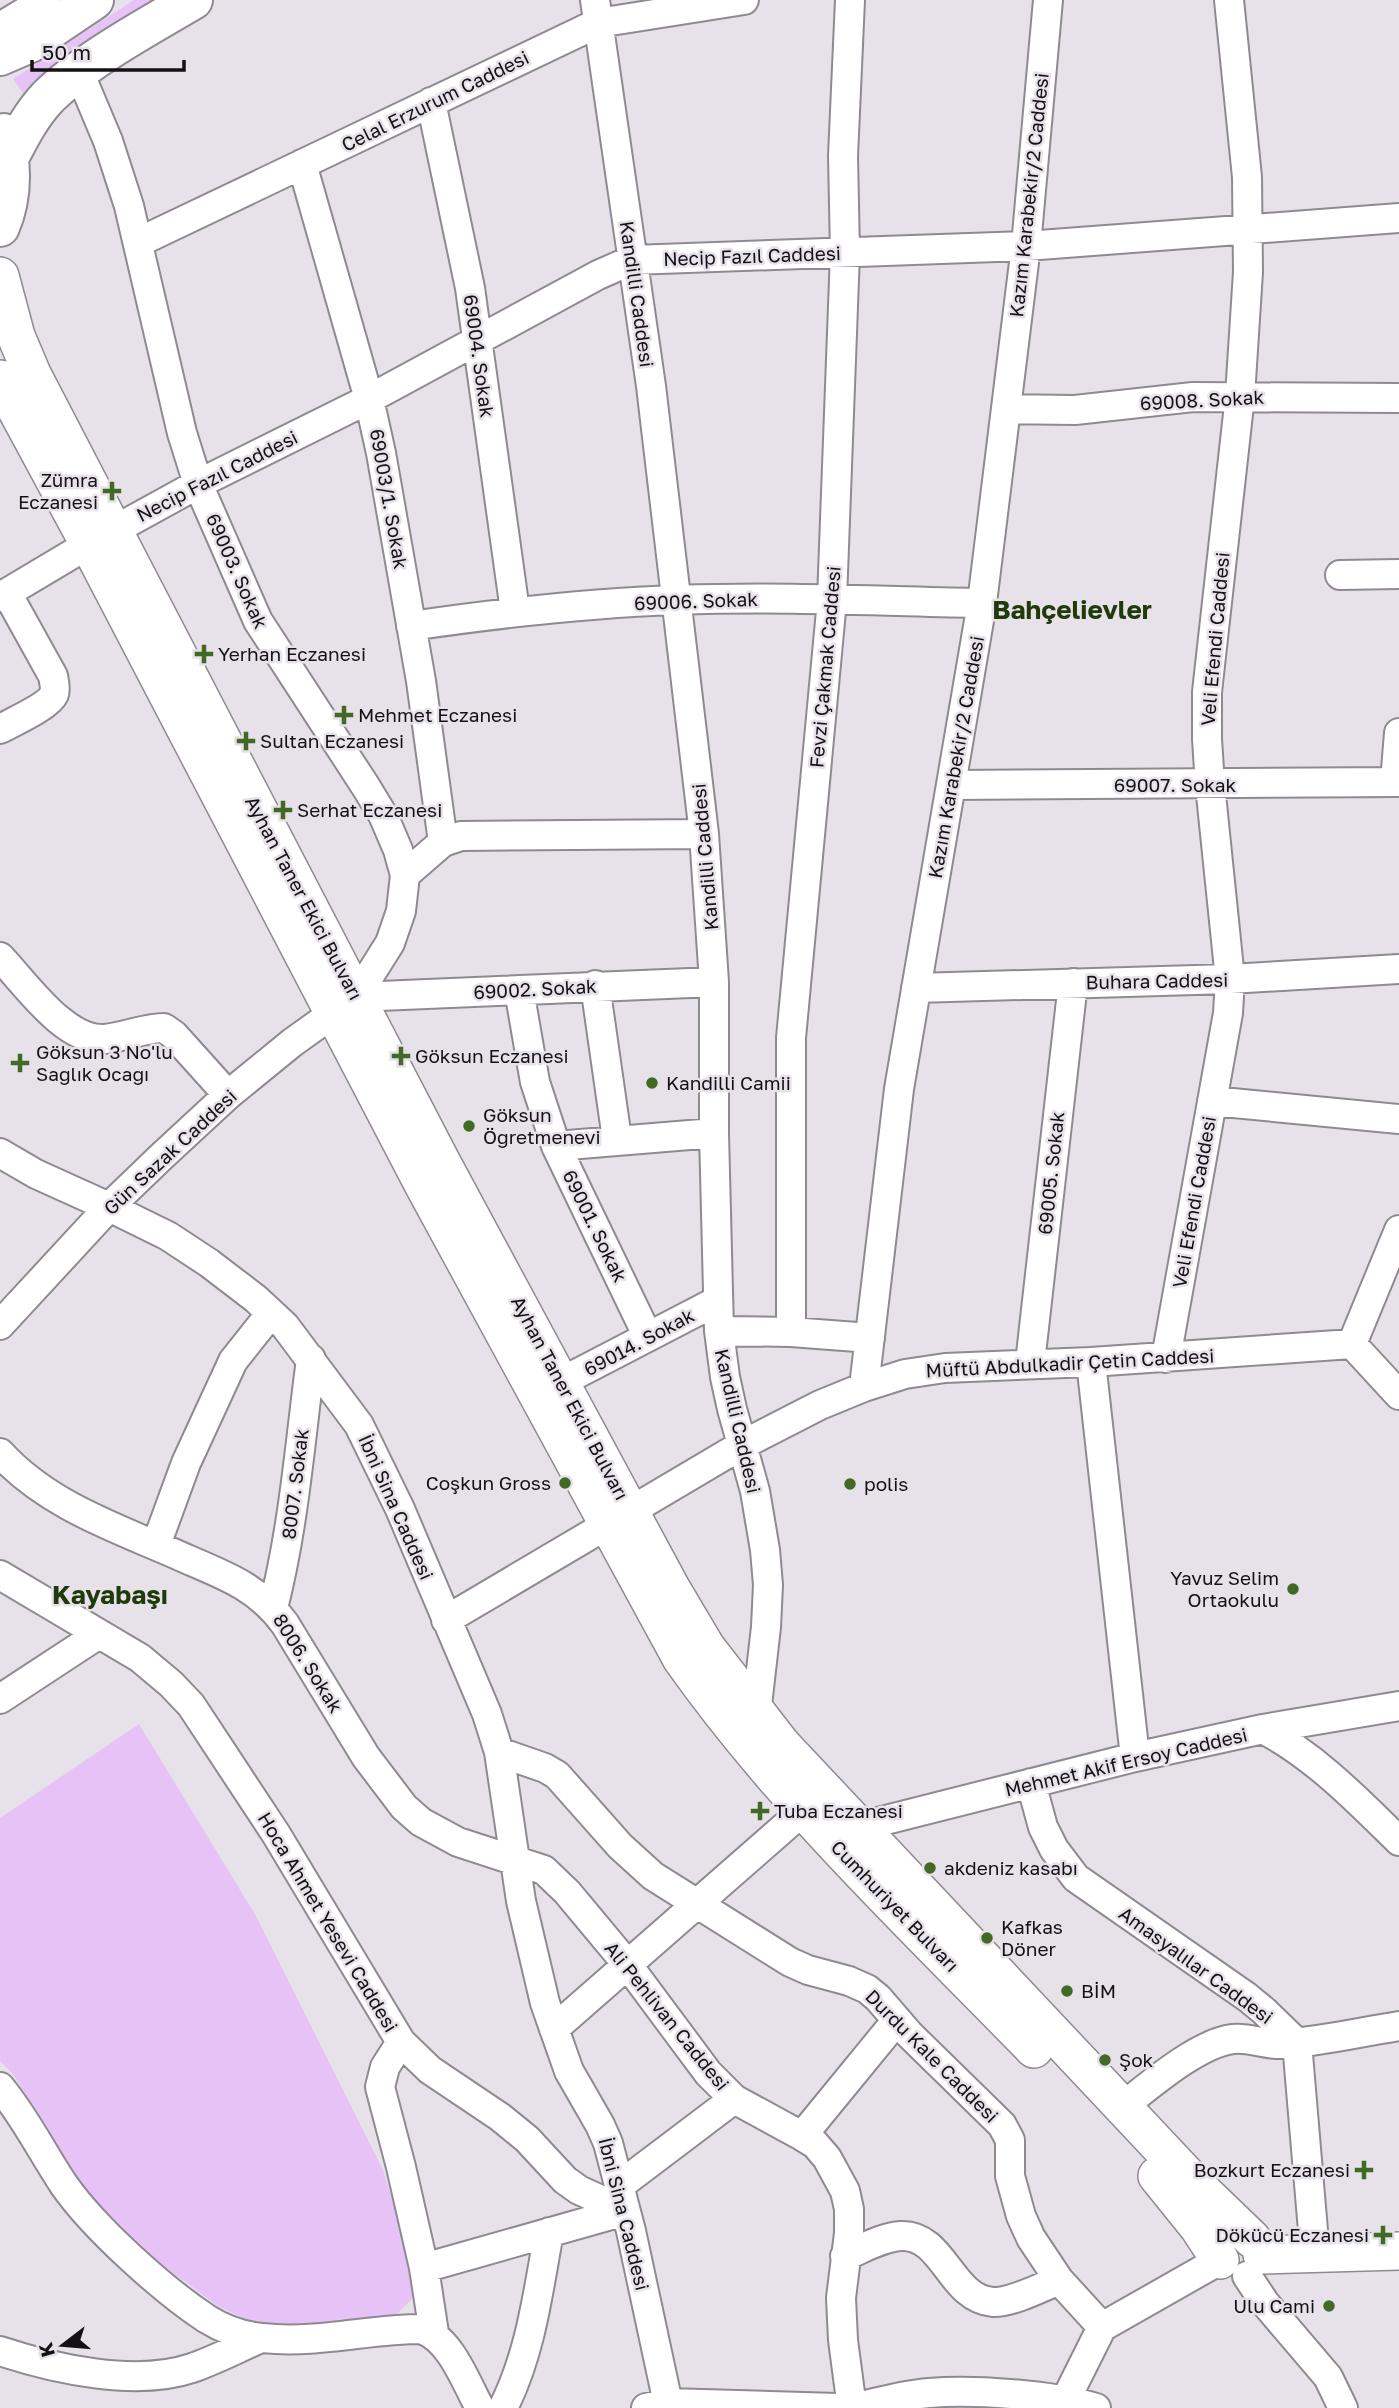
<svg xmlns="http://www.w3.org/2000/svg" width="1399" height="2408" font-family="'Golos Text',sans-serif">
  <rect width="100%" height="100%" fill="#e7e2ea"/>
  <path fill="#e6c2f7" d="M134 0H166L109 34 23 93 13 79Z
    M139 1724 256 1916 383 2170 416 2275 414 2297 396 2315 373 2324 266 2329 218 2306 160 2263 80 2186 47 2126 12 2073 0 2061V1818Z"/>
  <g fill="none" stroke-linecap="round" stroke-linejoin="round">
    <defs>
      <path id="minor" d="M595 0 651 386 704 834 714 982V1133L719 1331 725 1377 732 1409 755 1491 765 1550 768 1585 766 1627 756 1714
        M0 27 45 0
        M431 102 470 288 515 611
        M302 164 369 399 381 453 421 681 443 842
        M139 242 598 23 744 0
        M1006 409 1075 410 1193 397 1399 398
        M1340 575 1399 574
        M0 597 89 544 198 484 369 399 598 275 632 260 1026 246 1399 218
        M411 626C500 613 588 603 677 600 779 596 881 601 982 603
        M0 729C13 722 49 706 54 694 56 688 54 682 53 676L7 593
        M1395 782 1399 733
        M952 785 1399 782
        M405 875 443 842 461 836 704 834
        M0 957C26 984 65 1042 105 1039 125 1037 144 1028 164 1028L174 1035 228 1095
        M595 985 617 1139
        M916 988 1230 979 1399 969
        M519 990 535 1082 556 1146 648 1337
        M356 997 714 982
        M1212 1101 1399 1119
        M556 1146 714 1133
        M0 1153 36 1174 109 1207 168 1236 209 1263 256 1299 285 1326 359 1425 400 1509 487 1714 499 1752 521 1901 545 2003 569 2071 600 2125 608 2143 631 2231 669 2408
        M0 1325 109 1207 161 1157 228 1095 293 1042 356 997 390 943 401 911 405 875 398 850 383 815 366 787 258 621 198 484 182 433 129 206 108 141 79 72
        M719 1331 791 1332 870 1338
        M791 1332V1038L832 600 845 253 843 156 850 0
        M1352 1344 1399 1230
        M1166 1358 1228 1013 1230 979 1210 785 1207 739V692L1240 396 1248 272 1247 177 1229 0
        M1091 1362 1135 1757
        M1030 1363 1073 983
        M561 1382 717 1301
        M864 1387 899 1089 982 603 1026 246 1048 0
        M0 1453C50 1508 123 1530 189 1560 227 1576 260 1589 285 1624L366 1757 404 1807 421 1822 458 1842 544 1870 567 1892 627 1964 708 2073 734 2099 802 2136 815 2144 827 2158 845 2191 849 2209V2233L841 2298 843 2340 852 2408
        M156 1545 186 1463 233 1361 271 1313
        M0 1575 140 1658 171 1684 191 1705 276 1834 401 2042 430 2070 500 2117 527 2139 565 2180 579 2190 625 2211 424 2268 434 2333
        M273 1608C294 1526 300 1442 311 1359
        M446 1620 742 1445 820 1405 864 1387 905 1374 945 1368 1091 1362 1352 1344 1399 1395
        M0 1699 99 1634
        M1263 1729 1399 1706
        M499 1752 545 1768 557 1775 620 1846 653 1876 790 1962 808 1970 849 1981 867 1989 878 1998 909 2034 1002 2125 1010 2140V2176L1021 2216 1031 2238 1059 2280 1102 2327 1065 2401
        M1031 1783 1043 1827 1054 1849 1076 1878 1247 1997 1264 2011 1297 2043 1315 2254
        M858 1827 1135 1757 1263 1729C1316 1757 1357 1800 1399 1841
        M554 2029 804 1810
        M401 2042 385 2067 380 2087 401 2167 424 2268
        M0 2087C25 2117 42 2152 64 2185 94 2228 163 2290 207 2319 223 2329 243 2336 262 2338 318 2344 368 2329 421 2329 451 2339 465 2381 480 2408
        M1122 2107C1149 2086 1198 2043 1233 2039 1249 2037 1265 2045 1281 2044 1320 2042 1360 2032 1399 2026
        M802 2136 897 2020
        M619 2186 734 2099
        M845 2256C862 2249 882 2237 901 2236 944 2234 950 2299 993 2302 1011 2303 1042 2287 1059 2280
        M1247 2276 1265 2303 1328 2377 1343 2408
        M1102 2327 1220 2260
        M0 2351C54 2369 136 2387 192 2368 215 2360 238 2348 261 2338
        M503 2408C531 2353 538 2292 549 2232
        M646 2408 668 2403 837 2408
        M854 2408C879 2402 903 2395 929 2393 974 2389 1052 2395 1096 2408"/>
      <path id="major" d="M0 276 16 336 32 374 442 1163 671 1588 706 1647 782 1745 1197 2186 1252 2239
        M0 379 89 544 424 1186 681 1658C781 1800 913 1925 1034 2049
        M1157 2176 1199 2228 1220 2260
        M1262 2255 1399 2251"/>
      <path id="highway" d="M0 56 30 43 94 0
        M10 156C21 135 31 115 48 97 84 61 149 26 193 0
        M0 227C13 197 12 164 4 133"/>
    </defs>
    <use href="#minor" stroke="#8f8a92" stroke-width="32"/>
    <use href="#major" stroke="#8f8a92" stroke-width="40"/>
    <use href="#highway" stroke="#8f8a92" stroke-width="42"/>
    <use href="#minor" stroke="#fff" stroke-width="28"/>
    <use href="#major" stroke="#fff" stroke-width="37"/>
    <use href="#highway" stroke="#fff" stroke-width="38"/>
  </g>
  <g fill="#426a26" stroke="#e7e2ea" stroke-width="2.5">
    <path d="M108.5 480.5h7v7h7v7h-7v7h-7v-7h-7v-7h7z"/>
    <path d="M200.5 643.5h7v7h7v7h-7v7h-7v-7h-7v-7h7z"/>
    <path d="M340.5 704.5h7v7h7v7h-7v7h-7v-7h-7v-7h7z"/>
    <path d="M242.5 730.5h7v7h7v7h-7v7h-7v-7h-7v-7h7z"/>
    <path d="M279.5 799.5h7v7h7v7h-7v7h-7v-7h-7v-7h7z"/>
    <path d="M397.5 1045.5h7v7h7v7h-7v7h-7v-7h-7v-7h7z"/>
    <path d="M16.5 1052.5h7v7h7v7h-7v7h-7v-7h-7v-7h7z"/>
    <circle cx="652" cy="1083" r="7"/>
    <circle cx="469" cy="1126" r="7"/>
    <circle cx="565" cy="1483" r="7"/>
    <circle cx="850" cy="1484" r="7"/>
    <circle cx="1293" cy="1589" r="7"/>
    <path d="M756.5 1800.5h7v7h7v7h-7v7h-7v-7h-7v-7h7z"/>
    <circle cx="930" cy="1868" r="7"/>
    <circle cx="987" cy="1938" r="7"/>
    <circle cx="1067" cy="1991" r="7"/>
    <circle cx="1105" cy="2060" r="7"/>
    <path d="M1360.5 2159.5h7v7h7v7h-7v7h-7v-7h-7v-7h7z"/>
    <path d="M1379.5 2224.5h7v7h7v7h-7v7h-7v-7h-7v-7h7z"/>
    <circle cx="1329" cy="2306" r="7"/>
  </g>
  <g text-anchor="middle" stroke-width="5" stroke-linejoin="round" paint-order="stroke">
    <g font-size="19" fill="#131114" stroke="#e7e2ea">
      <text transform="translate(435 101) rotate(-26)" y="7">Celal Erzurum Caddesi</text>
      <text transform="translate(1029 195) rotate(-84)" y="7">Kazım Karabekir/2 Caddesi</text>
      <text transform="translate(752 256) rotate(-2)" y="7">Necip Fazıl Caddesi</text>
      <text transform="translate(637 294) rotate(82)" y="7">Kandilli Caddesi</text>
      <text transform="translate(479 356) rotate(82)" y="7">69004. Sokak</text>
      <text transform="translate(1202 400) rotate(-3)" y="7">69008. Sokak</text>
      <text transform="translate(217 476) rotate(-27)" y="7">Necip Fazıl Caddesi</text>
      <text transform="translate(389 499) rotate(80)" y="7">69003/1. Sokak</text>
      <text transform="translate(237 571) rotate(66)" y="7">69003. Sokak</text>
      <text transform="translate(696 601) rotate(-2)" y="7">69006. Sokak</text>
      <text transform="translate(1215 639) rotate(-85)" y="7">Veli Efendi Caddesi</text>
      <text transform="translate(825 667) rotate(-85)" y="7">Fevzi Çakmak Caddesi</text>
      <text transform="translate(956 757) rotate(-80)" y="7">Kazım Karabekir/2 Caddesi</text>
      <text x="1175" y="792">69007. Sokak</text>
      <text transform="translate(705 857) rotate(-95)" y="7">Kandilli Caddesi</text>
      <text transform="translate(304 898) rotate(62)" y="7">Ayhan Taner Ekici Bulvarı</text>
      <text transform="translate(1157 981) rotate(-1)" y="7">Buhara Caddesi</text>
      <text transform="translate(535 989) rotate(-3)" y="7">69002. Sokak</text>
      <text transform="translate(170 1152) rotate(-43)" y="7">Gün Sazak Caddesi</text>
      <text transform="translate(1051 1173) rotate(-84)" y="7">69005. Sokak</text>
      <text transform="translate(1194 1202) rotate(-80)" y="7">Veli Efendi Caddesi</text>
      <text transform="translate(595 1226) rotate(64)" y="7">69001. Sokak</text>
      <text transform="translate(639 1342) rotate(-28)" y="7">69014. Sokak</text>
      <text transform="translate(1070 1363) rotate(-3)" y="7">Müftü Abdulkadir Çetin Caddesi</text>
      <text transform="translate(570 1398) rotate(62)" y="7">Ayhan Taner Ekici Bulvarı</text>
      <text transform="translate(738 1421) rotate(77)" y="7">Kandilli Caddesi</text>
      <text transform="translate(295 1484) rotate(-83)" y="7">8007. Sokak</text>
      <text transform="translate(396 1507) rotate(66)" y="7">İbni Sina Caddesi</text>
      <text transform="translate(308 1663) rotate(58)" y="7">8006. Sokak</text>
      <text transform="translate(1126 1762) rotate(-13)" y="7">Mehmet Akif Ersoy Caddesi</text>
      <text transform="translate(895 1906) rotate(46)" y="7">Cumhuriyet Bulvarı</text>
      <text transform="translate(328 1922) rotate(59)" y="7">Hoca Ahmet Yesevi Caddesi</text>
      <text transform="translate(1196 1965) rotate(36)" y="7">Amasyalılar Caddesi</text>
      <text transform="translate(667 2016) rotate(51)" y="7">Ali Pehlivan Caddesi</text>
      <text transform="translate(932 2056) rotate(45)" y="7">Durdu Kale Caddesi</text>
      <text transform="translate(624 2214) rotate(76)" y="7">İbni Sina Caddesi</text>
    </g>
    <g font-size="19" fill="#131114" stroke="#e7e2ea" text-anchor="start">
      <text x="98" y="487" text-anchor="end">Zümra<tspan x="98" dy="22">Eczanesi</tspan></text>
      <text x="218" y="661">Yerhan Eczanesi</text>
      <text x="358" y="722">Mehmet Eczanesi</text>
      <text x="260" y="748">Sultan Eczanesi</text>
      <text x="297" y="817">Serhat Eczanesi</text>
      <text x="36" y="1059">Göksun 3 No'lu<tspan x="36" dy="22">Sağlık Ocağı</tspan></text>
      <text x="415" y="1063">Göksun Eczanesi</text>
      <text x="666" y="1090">Kandilli Camii</text>
      <text x="483" y="1122">Göksun<tspan x="483" dy="22">Öğretmenevi</tspan></text>
      <text x="551" y="1490" text-anchor="end">Coşkun Gross</text>
      <text x="864" y="1491">polis</text>
      <text x="1279" y="1585" text-anchor="end">Yavuz Selim<tspan x="1279" dy="22">Ortaokulu</tspan></text>
      <text x="774" y="1818">Tuba Eczanesi</text>
      <text x="944" y="1875">akdeniz kasabı</text>
      <text x="1001" y="1934">Kafkas<tspan x="1001" dy="22">Döner</tspan></text>
      <text x="1081" y="1998">BİM</text>
      <text x="1119" y="2067">Şok</text>
      <text x="1350" y="2177" text-anchor="end">Bozkurt Eczanesi</text>
      <text x="1369" y="2242" text-anchor="end">Dökücü Eczanesi</text>
      <text x="1315" y="2313" text-anchor="end">Ulu Cami</text>
    </g>
    <g font-size="26" font-weight="bold" fill="#203b0b" stroke="#e7e2ea">
      <text x="1072" y="619">Bahçelievler</text>
      <text x="110" y="1604">Kayabaşı</text>
    </g>
  </g>
  <g transform="translate(63 2345) rotate(254)" stroke="#e7e2ea" stroke-width="5" paint-order="stroke">
  <path d="M0-5L12 26L0 18L-12 26Z" fill="#131114"/>
  <text y="-10" font-size="19" font-weight="bold" text-anchor="middle" fill="#131114">K</text>
  </g>
  <path d="M32 60v10h152v-10" fill="none" stroke="#131114" stroke-width="3.5"/>
  <text x="42" y="60" font-size="21" fill="#131114" stroke="#e7e2ea" stroke-width="5" paint-order="stroke">50 m</text>
</svg>
